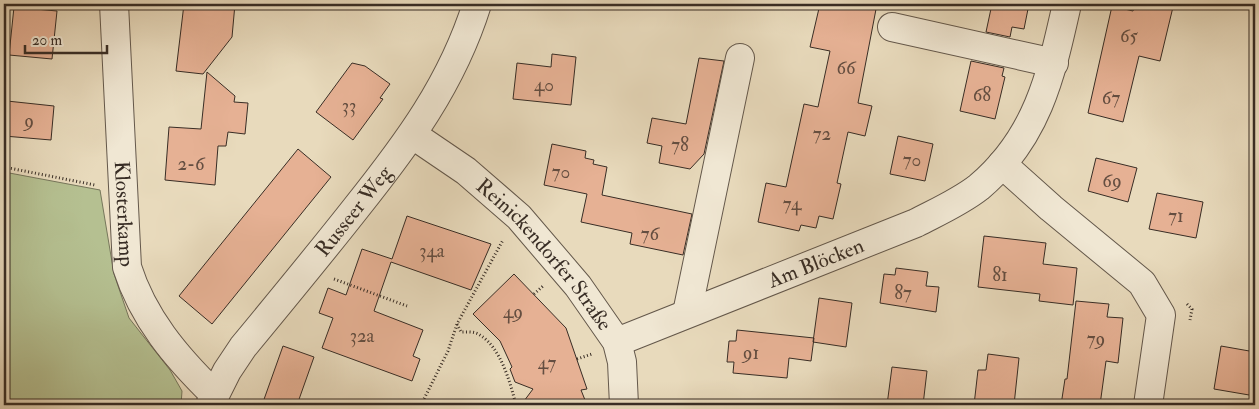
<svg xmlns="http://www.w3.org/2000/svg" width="1259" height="409" font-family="'IM FELL Double Pica',serif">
  <rect width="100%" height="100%" fill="#e8dabc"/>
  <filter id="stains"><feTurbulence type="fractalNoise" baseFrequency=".004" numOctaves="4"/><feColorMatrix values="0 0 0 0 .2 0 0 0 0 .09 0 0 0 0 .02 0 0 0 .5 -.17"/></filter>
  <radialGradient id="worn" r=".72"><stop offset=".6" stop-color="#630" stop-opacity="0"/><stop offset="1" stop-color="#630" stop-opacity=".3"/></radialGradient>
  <path fill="#b5c091" stroke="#76765b" d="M4 172 100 190 114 274 129 318 170 370 182 391 181 405H4Z"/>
  <path fill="#e6b194" stroke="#382d25" d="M184 4H235L232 37 203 74 176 71Z
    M820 4H877L858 103 872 106 865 136 848 132 837 183 841 184 833 219 819 216 816 228 801 225 799 231 758 222 766 183 786 187 804 104 818 107 830 51 810 47Z
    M992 4H1029L1024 29 1012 27 1010 37 986 32Z
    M1135 4H1160L1173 7 1160 61 1139 56 1123 122 1088 113 1112 6 1133 11Z
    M14 7 57 11 52 59 9 55Z
    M552 54 576 57 571 105 513 99 517 63 551 67Z
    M699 58 724 61 704 154 690 169 659 163 662 146 647 143 652 118 686 124Z
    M971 61 1004 68 1002 76 1005 77 995 119 960 111Z
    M352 63 365 66 390 84 380 98 383 99 353 140 316 112Z
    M207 72 235 96 234 102 248 103 245 134 228 132 226 146H218L215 185 165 180 169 127 201 129Z
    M7 101 54 106 51 140 4 136Z
    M898 136 933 144 925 181 890 174Z
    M552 144 586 151 585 158 594 160 593 164 607 167 602 195 692 214 683 255 630 244 632 233 581 222 587 194 544 185Z
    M298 149 331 177 212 324 179 296Z
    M1096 158 1137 168 1128 202 1088 191Z
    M1157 193 1203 202 1196 238 1149 229Z
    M407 216 491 244 471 290 391 262 374 311 423 330 413 356 420 359 412 381 322 348 333 318 319 313 328 288 346 295 362 249 392 259Z
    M984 236 1046 243 1043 264 1077 268 1073 305 1039 301 1040 294 978 287Z
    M896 268 928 272 926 286 939 287 936 312 880 303 884 274 895 275Z
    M514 274 566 328 587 389 581 390 587 405H521L533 389 515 382 510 369 512 367 500 341 473 314Z
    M819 298 852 303 846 347 813 342Z
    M1076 301 1109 304 1107 317 1123 318 1118 363 1106 361 1100 405H1061L1065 379H1067Z
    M737 330 814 338 811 361 789 358 787 378 733 373 734 362H727L729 341H736Z
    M283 346 314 357 297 405H262Z
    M1221 346 1255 352V396L1214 389Z
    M988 354 1019 358 1014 405H974L978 370H986Z
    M892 367 927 371 923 405H887Z"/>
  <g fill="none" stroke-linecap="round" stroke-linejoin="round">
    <defs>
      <g id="minor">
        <path id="s1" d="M114 4 127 267C143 318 176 357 214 394"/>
        <path d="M892 27 1054 63"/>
        <path id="s2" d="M413 135 466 171 519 217 578 286 617 342 622 362 624 405"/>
        <path d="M1002 164 1051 208 1142 283 1161 315 1148 405"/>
        <path d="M687 313 740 58"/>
        <path id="s3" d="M617 342 916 223C937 212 960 202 979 187 1038 137 1051 75 1067 4"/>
        <path id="s4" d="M210 405 227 371 243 347C281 301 319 255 356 208 407 144 452 84 477 4"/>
      </g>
    </defs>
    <use href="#minor" stroke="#64584b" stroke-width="30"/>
    <path stroke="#382d25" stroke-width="3" stroke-dasharray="1 2.5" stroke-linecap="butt" d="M4 167 95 185
      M334 279 407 306
      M534 294 543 286
      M1187 304 1192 309 1190 320
      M457 324 461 332C467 332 474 331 480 335 501 348 510 382 516 405
      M577 359 592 354
      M421 405 448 351 457 324 503 240"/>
    <use href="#minor" stroke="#f0e7d3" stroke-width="28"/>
  </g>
  <g text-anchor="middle" stroke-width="4" stroke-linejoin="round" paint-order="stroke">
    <g font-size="19" fill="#644e41">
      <text x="1129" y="42">65</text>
      <text x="846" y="74">66</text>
      <text x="544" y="91">40</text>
      <text x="982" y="101">68</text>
      <text x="1111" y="104">67</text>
      <text x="349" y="112">33</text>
      <text x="29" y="127">9</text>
      <text x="822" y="140">72</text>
      <text x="680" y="151">78</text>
      <text x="912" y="166">70</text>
      <text x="191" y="170">2-6</text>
      <text x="561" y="178">70</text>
      <text x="1112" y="187">69</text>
      <text x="792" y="210">74</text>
      <text x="1176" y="222">71</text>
      <text x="650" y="240">76</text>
      <text x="432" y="257">34a</text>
      <text x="1000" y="281">81</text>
      <text x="903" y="299">87</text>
      <text x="513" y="318">49</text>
      <text x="362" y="342">32a</text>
      <text x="1096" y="345">79</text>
      <text x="751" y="359">91</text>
      <text x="547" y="369">47</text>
    </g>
    <g font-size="21" fill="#382d25" stroke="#f0e7d3">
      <text dy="7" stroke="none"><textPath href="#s4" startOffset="242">Russeer Weg</textPath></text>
      <text dy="7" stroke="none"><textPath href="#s1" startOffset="210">Klosterkamp</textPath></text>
      <text dy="7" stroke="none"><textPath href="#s2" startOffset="179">Reinickendorfer Straße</textPath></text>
      <text dy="7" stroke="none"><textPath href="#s3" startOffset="214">Am Blöcken</textPath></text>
    </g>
  </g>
  <rect width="1259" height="409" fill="none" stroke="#e8dabc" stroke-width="20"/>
  <rect x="5" y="5" width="1249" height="399" fill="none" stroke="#382d25" stroke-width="2.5"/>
  <rect x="10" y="10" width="1239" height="389" fill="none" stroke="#382d25"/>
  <path d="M25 45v8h82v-8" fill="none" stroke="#382d25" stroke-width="2.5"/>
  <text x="32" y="45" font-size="15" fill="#382d25" stroke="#f0e7d3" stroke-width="4" paint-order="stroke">20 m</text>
  <rect width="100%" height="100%" filter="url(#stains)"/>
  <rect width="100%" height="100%" fill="url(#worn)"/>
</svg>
